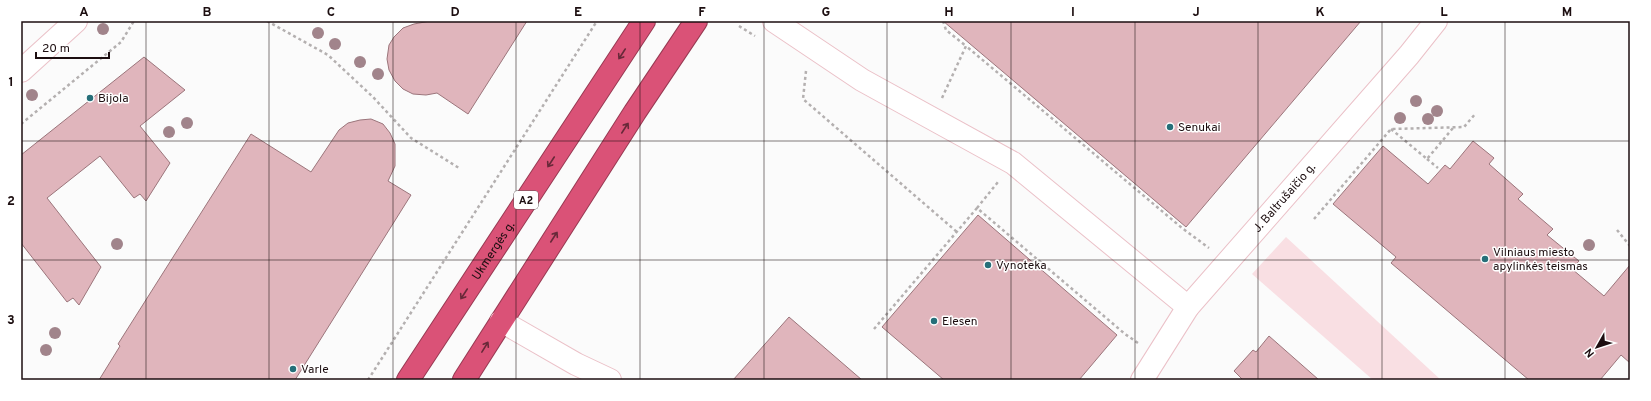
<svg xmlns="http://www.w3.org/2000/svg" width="1651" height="401" font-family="Overpass,sans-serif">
  <rect width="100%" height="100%" fill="#fbfbfb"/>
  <path fill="#f9dfe3" d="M1286 237 1441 380H1373L1252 274Z"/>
  <path fill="#e0b5bc" stroke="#9b757b" d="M430 21H527L468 114 437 93 426 95 413 94 403 89 395 81 389 70 387 59 389 45 394 37 403 28 414 24Z
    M943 21H1361L1186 227Z
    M144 57 185 90 140 126 170 163 146 201 140 194 134 198 100 156 47 198 101 267 79 305 73 298 67 302 21 243V155Z
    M371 119 383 124 390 133 395 144V166L388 181 411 195 295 380H99L120 346 118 344 251 134 311 172 339 130 348 123 360 120Z
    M1473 141 1494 158 1489 164 1523 194 1518 199 1553 229 1547 235 1579 261 1572 269 1604 296 1630 265V363L1621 355 1600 380H1529L1391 263 1396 257 1333 204 1383 146 1428 184 1445 165 1450 169Z
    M978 215 1117 335 1079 380H944L882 327Z
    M789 317 862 380H733Z
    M1269 336 1319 380H1243L1234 371 1253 350 1256 352Z"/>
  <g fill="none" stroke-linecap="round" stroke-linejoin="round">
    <defs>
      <g id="minor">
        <path d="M774 21 862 80 1013 163 1188 307"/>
        <path d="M21 71 76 21"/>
        <path d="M501 321 576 364 610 380"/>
        <path id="s1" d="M1142 380 1188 307 1409 55 1436 21"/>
      </g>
      <g id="highway">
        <path id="s2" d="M408 380 644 21"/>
        <path d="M464 380 635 112 696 21"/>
      </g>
    </defs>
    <use href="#minor" stroke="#ebc1c8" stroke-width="24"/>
    <use href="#highway" stroke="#983a53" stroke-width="24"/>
    <path stroke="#b4b0b0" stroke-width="2.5" stroke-dasharray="3 3" stroke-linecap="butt" d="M267 21 328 55 373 97 411 138 459 168
      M943 21 946 30 966 46
      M739 26 755 36
      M806 71 803 99 957 232
      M942 98 966 46 1182 228 1209 248
      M21 124 121 42 134 21
      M1391 129 1427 159 1453 128
      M1427 159 1438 168
      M977 208 998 182
      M1314 219 1391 129 1464 127 1476 113
      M1617 230 1630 246
      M874 329 977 208 1125 334 1138 343
      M368 380 597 21"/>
    <use href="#minor" stroke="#fff" stroke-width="22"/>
    <use href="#highway" stroke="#da5277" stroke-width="22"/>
  </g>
  <g fill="#a1848b">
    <circle cx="103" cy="29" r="6"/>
    <circle cx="318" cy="33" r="6"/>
    <circle cx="335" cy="44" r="6"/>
    <circle cx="360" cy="62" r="6"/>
    <circle cx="378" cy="74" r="6"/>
    <circle cx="32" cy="95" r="6"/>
    <circle cx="1416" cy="101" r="6"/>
    <circle cx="1437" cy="111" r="6"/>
    <circle cx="1400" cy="118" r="6"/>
    <circle cx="1428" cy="119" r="6"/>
    <circle cx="187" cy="123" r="6"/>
    <circle cx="169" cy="132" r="6"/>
    <circle cx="117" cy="244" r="6"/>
    <circle cx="1589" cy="245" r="6"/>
    <circle cx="55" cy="333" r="6"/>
    <circle cx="46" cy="350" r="6"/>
  </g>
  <defs><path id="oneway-shaft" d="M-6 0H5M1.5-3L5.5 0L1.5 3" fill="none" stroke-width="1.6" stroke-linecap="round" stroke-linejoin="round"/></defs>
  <g stroke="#682939">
    <use href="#oneway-shaft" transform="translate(622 54) rotate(123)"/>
    <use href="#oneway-shaft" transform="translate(625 128) rotate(-57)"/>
    <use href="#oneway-shaft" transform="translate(551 162) rotate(123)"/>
    <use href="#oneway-shaft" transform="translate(554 237) rotate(-57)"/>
    <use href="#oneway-shaft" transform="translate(464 294) rotate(123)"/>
    <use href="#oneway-shaft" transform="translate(485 347) rotate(-58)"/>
  </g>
  <path fill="none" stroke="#1c0e10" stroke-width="1" stroke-opacity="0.55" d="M146 21V380M269 21V380M393 21V380M516 21V380M640 21V380M764 21V380M887 21V380M1011 21V380M1135 21V380M1258 21V380M1382 21V380M1505 21V380M21 141H1630M21 260H1630"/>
  <g fill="#266f79" stroke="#fff" stroke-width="1.5">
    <circle cx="90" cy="98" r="4"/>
    <circle cx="1170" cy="127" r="4"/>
    <circle cx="1485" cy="259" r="4"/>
    <circle cx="988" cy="265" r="4"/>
    <circle cx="934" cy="321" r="4"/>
    <circle cx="293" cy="369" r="4"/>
  </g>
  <g text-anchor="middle" stroke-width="3" stroke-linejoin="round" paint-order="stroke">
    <rect fill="#fff" stroke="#605658" stroke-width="1" x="514" y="191" width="24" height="18" rx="3"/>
    <g font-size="11" font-weight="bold" fill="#1c0e10">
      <text x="526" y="204">A2</text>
    </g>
    <g font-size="12" fill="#1c0e10" stroke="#fff" text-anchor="start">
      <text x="98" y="102">Bijola</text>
      <text x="1178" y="131">Senukai</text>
      <text x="1493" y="256">Vilniaus miesto<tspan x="1493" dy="14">apylinkės teismas</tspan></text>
      <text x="996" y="269">Vynoteka</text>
      <text x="942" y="325">Elesen</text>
      <text x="301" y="373">Varle</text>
    </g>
    <g font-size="12" fill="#1c0e10" stroke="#fff">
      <text dy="4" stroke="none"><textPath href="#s1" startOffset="232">J. Baltrušaičio g.</textPath></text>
      <text dy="4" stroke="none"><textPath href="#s2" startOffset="155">Ukmergės g.</textPath></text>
    </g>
  </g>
  <rect width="1651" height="401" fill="none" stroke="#ffffff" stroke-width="44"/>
  <g transform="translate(1597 347) rotate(231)" stroke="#ffffff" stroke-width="3" paint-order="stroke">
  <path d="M0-3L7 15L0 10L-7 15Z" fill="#1c0e10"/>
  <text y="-6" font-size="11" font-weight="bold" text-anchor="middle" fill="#1c0e10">N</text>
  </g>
  <path d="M36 52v6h73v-6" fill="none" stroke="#1c0e10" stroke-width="2"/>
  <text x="42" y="52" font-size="12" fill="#1c0e10" stroke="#ffffff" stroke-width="3" paint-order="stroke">20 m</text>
  <rect x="22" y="22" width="1607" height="357" fill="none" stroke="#1c0e10" stroke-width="1.5"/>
  <g font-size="13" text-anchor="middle" font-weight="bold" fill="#1c0e10">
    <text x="84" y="16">A</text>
    <text x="207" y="16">B</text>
    <text x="331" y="16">C</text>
    <text x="455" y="16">D</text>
    <text x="578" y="16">E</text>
    <text x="702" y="16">F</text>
    <text x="826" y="16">G</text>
    <text x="949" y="16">H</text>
    <text x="1073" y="16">I</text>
    <text x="1196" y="16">J</text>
    <text x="1320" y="16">K</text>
    <text x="1444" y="16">L</text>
    <text x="1567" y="16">M</text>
    <text x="11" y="86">1</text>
    <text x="11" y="205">2</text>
    <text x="11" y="324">3</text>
  </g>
</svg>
